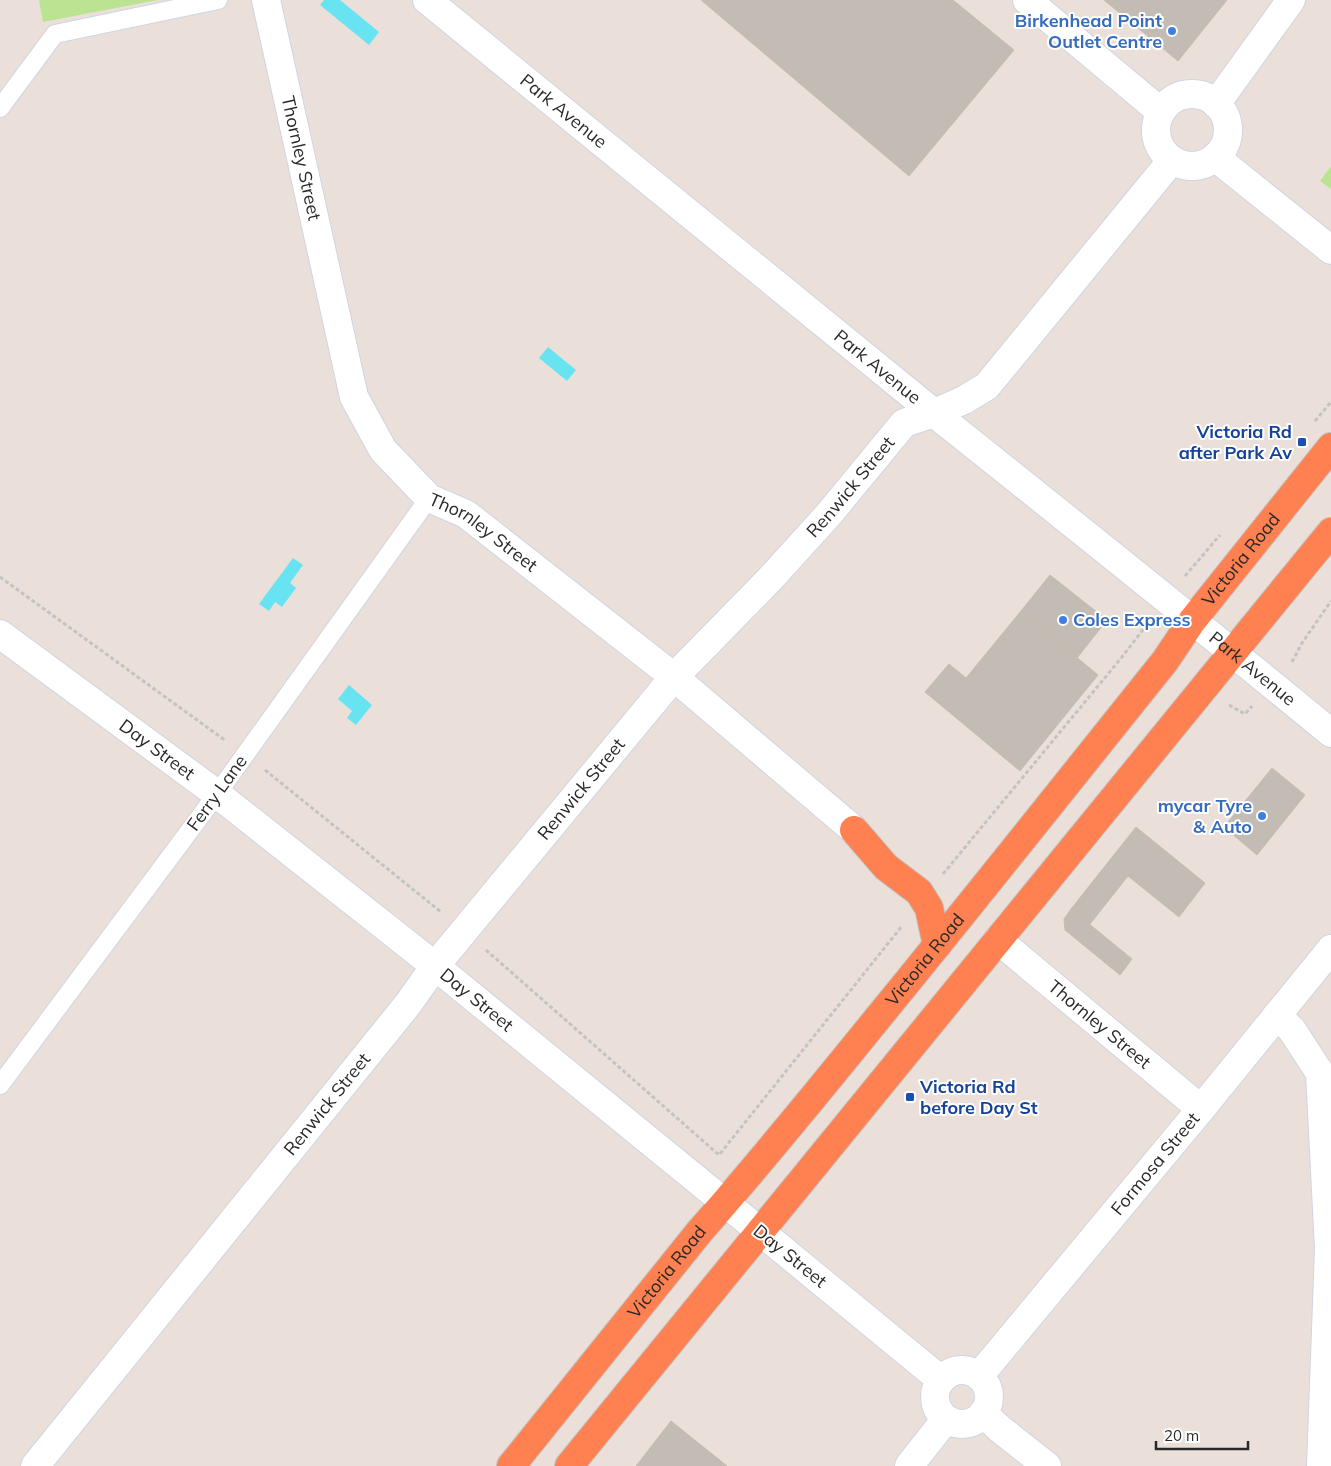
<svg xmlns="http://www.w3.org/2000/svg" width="1331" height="1466" font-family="Mulish,sans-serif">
  <rect width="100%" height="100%" fill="#ebe0d9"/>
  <path fill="#bbe492" d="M39 0H158L43 22Z
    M1331 166V189L1320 181Z"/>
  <path fill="#67e3f2" d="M324 0H340L379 32 369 45 320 5Z
    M548 347 576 370 567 381 539 358Z
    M293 558 303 565 290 583 296 588 282 607 275 602 269 611 259 604Z
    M349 685 372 705 356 725 347 718 352 711 338 699Z"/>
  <path fill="#c2bcb5" stroke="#c6bcb3" d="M701 0H953L1014 50 909 176Z
    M1104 0H1227L1178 61Z
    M1050 575 1107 620 1077 658 1021 611Z
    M1021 611 1098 675 1020 771 925 692 949 664 966 678Z
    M1272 768 1305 795 1257 855 1224 827Z
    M1136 827 1205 883 1179 917 1128 876 1090 924 1071 909Z
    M1071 909 1132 959 1120 975 1065 930 1064 919Z
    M671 1421 727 1466H636Z"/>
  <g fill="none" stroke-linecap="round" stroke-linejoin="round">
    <defs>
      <path id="lane" d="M0 108 55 34 218 0
        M0 1085 217 794 429 498"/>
      <g id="street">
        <path id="s1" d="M266 0 354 397 383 450 429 498 466 514 674 677 854 830"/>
        <path id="s2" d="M427 0 934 413"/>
        <path d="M1215 157 1331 250"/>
        <path id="s3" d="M0 634 217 794 435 966 761 1232"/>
        <path id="s4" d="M998 940 1201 1109"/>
        <path d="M1277 1015 1292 1030 1320 1073 1329 1249 1321 1466"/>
        <path id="s5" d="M979 1376 1201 1109 1331 949"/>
        <path id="s6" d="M35 1466 408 1004 435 966 674 677 770 579 829 514 904 423 934 413"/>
        <path d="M909 1466 946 1419"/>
      </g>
      <g id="secondary">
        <path d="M1027 0 1161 112"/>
        <circle cx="1192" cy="130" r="36"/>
        <path d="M1216 104 1291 0"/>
        <path id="s7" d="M1172 160 987 386 964 400 934 413C1067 519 1200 625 1331 733"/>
        <path d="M761 1232 941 1380"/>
        <circle cx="962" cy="1397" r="27"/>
        <path d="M983 1413 1000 1429 1047 1466"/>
      </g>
      <g id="highway">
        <path d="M854 830 886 867 919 892 929 908 937 945"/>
        <path id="s8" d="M511 1466 700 1231C764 1159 825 1083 886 1008 980 893 1072 777 1165 661L1192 621 1331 447"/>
        <path d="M569 1466 1331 532"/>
      </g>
    </defs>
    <use href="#lane" stroke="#ced5e2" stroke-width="20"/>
    <use href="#street" stroke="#ced5e2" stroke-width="30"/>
    <use href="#secondary" stroke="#ced5e2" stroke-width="30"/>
    <use href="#highway" stroke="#c3c3c3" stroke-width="30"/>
    <path stroke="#c3c3c3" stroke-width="3" stroke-dasharray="4 2.5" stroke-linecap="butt" d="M1315 421 1331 402
      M1185 576 1220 535
      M0 577 226 741
      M1292 662 1302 643 1331 601
      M1229 705 1245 714 1252 706
      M265 770 441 912
      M943 874 1122 657 1149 622
      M486 950 719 1155 902 926"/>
    <use href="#lane" stroke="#fff" stroke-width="18"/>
    <use href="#street" stroke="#fff" stroke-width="28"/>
    <use href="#secondary" stroke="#fff" stroke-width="28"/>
    <use href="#highway" stroke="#ff8050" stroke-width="28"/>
  </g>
  <g fill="#3f7fe0" stroke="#fff" stroke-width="2">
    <circle cx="1172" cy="31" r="5"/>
    <circle cx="1063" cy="620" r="5"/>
    <circle cx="1262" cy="816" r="5"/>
  </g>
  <g fill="#1a4fb4" stroke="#fff" stroke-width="2">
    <rect x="1297" y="437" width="10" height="10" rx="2.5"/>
    <rect x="905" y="1092" width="10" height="10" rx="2.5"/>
  </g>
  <g text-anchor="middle" stroke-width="4" stroke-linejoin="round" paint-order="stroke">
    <g font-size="18" font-weight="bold" fill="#366cbe" stroke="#fff" text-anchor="end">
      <text x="1162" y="27">Birkenhead Point<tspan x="1162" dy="21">Outlet Centre</tspan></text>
      <text x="1073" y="626" text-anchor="start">Coles Express</text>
      <text x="1252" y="812">mycar Tyre<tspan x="1252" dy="21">&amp; Auto</tspan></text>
    </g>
    <g font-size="18" fill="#282828" stroke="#fff">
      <text dy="6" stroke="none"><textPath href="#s2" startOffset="176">Park Avenue</textPath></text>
      <text dy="6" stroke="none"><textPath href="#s1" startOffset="162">Thornley Street</textPath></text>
      <text dy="6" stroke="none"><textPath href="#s2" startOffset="581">Park Avenue</textPath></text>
      <text dy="6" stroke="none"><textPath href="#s6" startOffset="1275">Renwick Street</textPath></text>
      <text dy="6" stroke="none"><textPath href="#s1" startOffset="598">Thornley Street</textPath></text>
      <text dy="6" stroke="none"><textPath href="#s8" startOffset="1164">Victoria Road</textPath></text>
      <text dy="6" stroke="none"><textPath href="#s7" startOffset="760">Park Avenue</textPath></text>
      <text dy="6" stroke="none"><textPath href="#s3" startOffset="195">Day Street</textPath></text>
      <text dy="6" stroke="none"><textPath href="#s6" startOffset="870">Renwick Street</textPath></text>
      <text transform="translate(217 793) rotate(-54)" y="6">Ferry Lane</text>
      <text dy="6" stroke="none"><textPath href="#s8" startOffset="654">Victoria Road</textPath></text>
      <text dy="6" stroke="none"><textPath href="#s3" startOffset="601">Day Street</textPath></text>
      <text dy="6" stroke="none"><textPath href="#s4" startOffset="132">Thornley Street</textPath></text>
      <text dy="6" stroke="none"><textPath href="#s6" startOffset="465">Renwick Street</textPath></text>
      <text dy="6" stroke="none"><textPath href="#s5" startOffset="276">Formosa Street</textPath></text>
      <text transform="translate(790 1256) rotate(39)" y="6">Day Street</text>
      <text dy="6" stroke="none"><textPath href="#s8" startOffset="249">Victoria Road</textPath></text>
    </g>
    <g font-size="18" font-weight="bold" fill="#164399" stroke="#fff" text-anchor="end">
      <text x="1292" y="438">Victoria Rd<tspan x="1292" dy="21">after Park Av</tspan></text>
      <text x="920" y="1093" text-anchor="start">Victoria Rd<tspan x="920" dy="21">before Day St</tspan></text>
    </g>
  </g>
  <path d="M1156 1441v8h92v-8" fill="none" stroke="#282828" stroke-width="2.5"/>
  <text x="1164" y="1441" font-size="15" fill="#282828" stroke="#ffffff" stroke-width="4" paint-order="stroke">20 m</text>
</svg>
